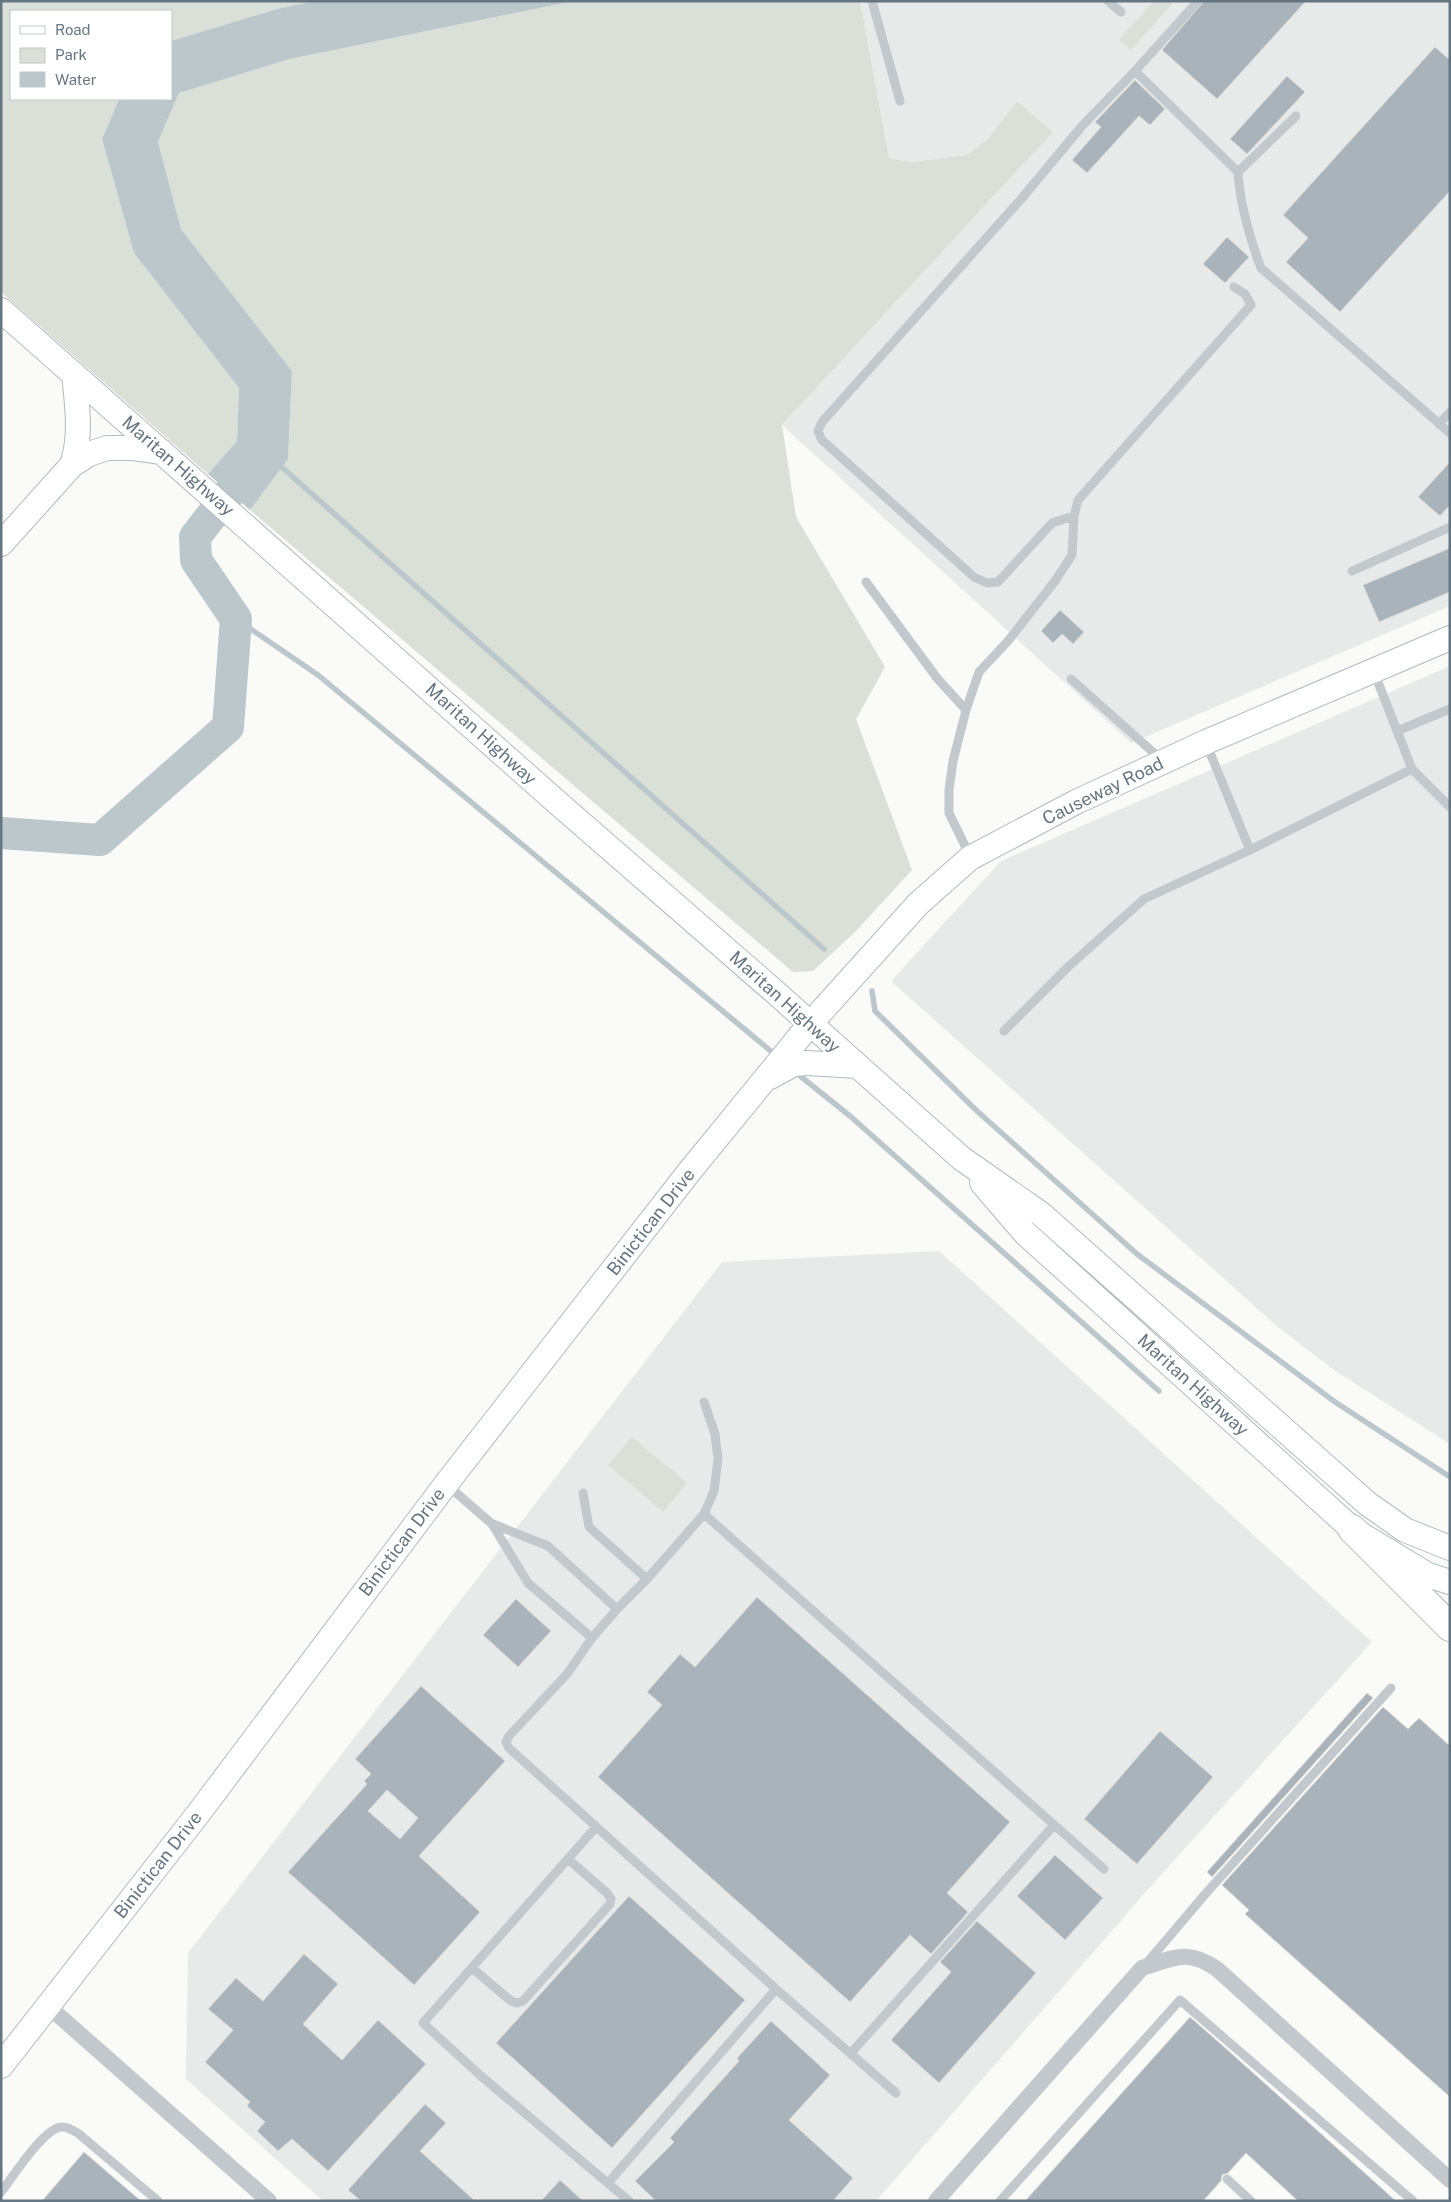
<svg xmlns="http://www.w3.org/2000/svg" width="1451" height="2202" font-family="'Public Sans',sans-serif">
  <rect width="100%" height="100%" fill="#fafaf8"/>
  <path fill="#e8e9e9" d="M860 1H1154L1120 40 1131 50 1175 1H1450V606L1131 743 782 425 1053 132 1017 101 988 139 967 155 912 162 889 158Z
    M1450 666V1444L1334 1370 1278 1327 891 981 1001 861Z
    M939 1251 1372 1642 1158 1878 876 2201H323L186 2079 188 1953 722 1262Z"/>
  <path fill="#dadfd7" d="M1 1H314L277 9 171 41V11H11V99H119L102 139 134 253 239 388 237 441 208 474 1 292Z
    M574 1H860L889 158 912 162 967 155 988 139 1017 101 1053 132 782 425 796 517 885 667 856 719 912 870 855 932 813 971 793 972 250 510 288 459 292 371 181 229 158 142 179 93 290 59Z
    M1154 1H1175L1131 50 1119 40Z
    M632 1437 687 1483 663 1512 608 1465Z"/>
  <path fill="#bbc7cb" d="M314 1H574L290 59 179 93 158 142 181 229 292 371 288 459 250 510 208 474 237 441 239 388 134 253 102 139 119 99H171V41L277 9Z"/>
  <g fill="none" stroke-linecap="round" stroke-linejoin="round">
    <path stroke="#bbc7cb" stroke-width="5.5" d="M276 462 824 949
      M236 619 318 675 778 1057
      M872 991 875 1011 977 1111 1137 1254 1335 1402 1450 1477
      M794 1071 850 1116 1159 1391"/>
    <path stroke="#bbc7cb" stroke-width="32" d="M1 833 100 840 228 727 236 619 196 560 195 537 257 457"/>
  </g>
  <path fill="#aab3b9" stroke="#dcdcda" fill-rule="evenodd" d="M1204 1H1306L1217 99 1162 50Z
    M1435 47 1450 60V191L1340 312 1286 262 1308 238 1283 215Z
    M1287 76 1305 92 1247 154 1230 139Z
    M1135 80 1165 109 1150 125 1139 116 1087 173 1072 160 1101 127 1095 122Z
    M1227 237 1249 257 1225 283 1203 264Z
    M1450 462V505L1440 516 1418 497Z
    M1450 548V592L1379 622 1363 585Z
    M1060 610 1084 632 1073 644 1062 634 1053 643 1041 631Z
    M757 1597 1010 1822 947 1893 968 1912 931 1954 910 1935 850 2002 598 1777 662 1705 647 1692 680 1654 695 1667Z
    M516 1599 551 1631 518 1667 483 1635Z
    M421 1686 505 1761 419 1856 480 1912 414 1985 288 1872 367 1784 364 1781 371 1774 355 1759ZM387 1790 418 1818 400 1839 368 1811Z
    M1367 1693 1373 1698 1212 1877 1207 1872Z
    M1383 1707 1408 1729 1419 1718 1450 1746V2097L1245 1914 1249 1910 1222 1885Z
    M1160 1731 1213 1777 1137 1864 1084 1819Z
    M1055 1855 1103 1898 1065 1940 1017 1896Z
    M629 1896 745 2000 612 2148 496 2043Z
    M977 1921 1036 1973 939 2083 891 2040 951 1972 940 1962Z
    M304 1954 338 1984 303 2024 342 2060 378 2020 426 2064 328 2171 292 2139 278 2151 257 2131 265 2122 247 2106 250 2102 205 2062 233 2030 208 2009 236 1978 263 2001Z
    M1190 2017 1222 2045 1396 2201H1298L1246 2153 1228 2173 1222 2175 1221 2181 1203 2201H1025Z
    M771 2021 830 2075 789 2120 853 2178 833 2201H656L635 2181 674 2142 670 2138 739 2061 737 2058Z
    M425 2104 446 2123 420 2151 475 2201H361L348 2190Z
    M84 2152 141 2201H42Z
    M560 2180 583 2201H541Z"/>
  <g fill="none" stroke-linecap="round" stroke-linejoin="round">
    <defs>
      <path id="secondary" d="M1 310 559 804 775 992 961 1158 1041 1214 1368 1504 1405 1530 1450 1548
        M72 465C82 436 77 404 74 374
        M1 544 72 465 89 454 107 448H133L162 452
        M770 1077 794 1064 807 1063 858 1066
        M982 1183 1025 1233 1352 1529 1428 1575 1450 1582
        M1 2066 198 1814 446 1484 689 1172 810 1024 918 904 970 858 1076 802 1206 742 1450 638"/>
      <path id="highway" d="M1352 1529 1450 1627"/>
    </defs>
    <use href="#secondary" stroke="#b3babf" stroke-width="26"/>
    <use href="#highway" stroke="#b4b9bd" stroke-width="30"/>
    <path stroke="#c3c8cc" stroke-width="9" d="M872 1 900 101
      M1108 1 1121 12
      M1135 71 1238 172C1240 205 1249 236 1261 268L1450 433
      M1238 172 1296 116
      M1439 424 1450 412
      M1074 516 1052 523 998 582 987 583 974 577 822 440 818 431 822 422 1022 198 1082 126 1135 71 1198 1
      M1352 571 1450 527
      M866 582 937 678 966 710
      M1374 672 1412 769 1450 807
      M1071 679 1163 761
      M1397 731 1450 709
      M1206 743 1250 850
      M970 856 949 813V790L953 761 966 710 979 672 1008 641 1055 581 1072 555 1074 516 1078 500 1251 305 1245 294 1234 287
      M1004 1031 1069 966 1144 899 1250 850 1412 769
      M704 1402 715 1434 718 1459 714 1491 704 1514 647 1579 617 1609 592 1638 567 1674 509 1736 506 1742 509 1748 776 1989 896 2093
      M446 1484 492 1524 528 1583 592 1638
      M583 1493 589 1527 647 1579
      M704 1514 1104 1869
      M493 1524 548 1546 617 1609
      M596 1827 423 2023 481 2076 629 2201
      M1146 1964 1207 1892 1391 1688
      M472 1968 511 2001 517 2003 523 2001 610 1904 611 1899 607 1893 568 1859
      M851 2053 1054 1825
      M1227 2179 1251 2201
      M608 2183 776 1989
      M1 2192C13 2177 43 2129 61 2127 68 2126 74 2131 79 2134L158 2201
      M1000 2201 1180 2000 1413 2201"/>
    <path stroke="#c3c8cc" stroke-width="16" d="M48 2006 269 2201
      M936 2201 1142 1968C1174 1958 1187 1948 1217 1969L1450 2180"/>
    <use href="#secondary" stroke="#fff" stroke-width="24"/>
    <use href="#highway" stroke="#fff" stroke-width="28"/>
  </g>
  <g text-anchor="middle" stroke-width="5" stroke-linejoin="round" paint-order="stroke">
    <g font-size="18" fill="#657683" stroke="#fff">
      <text transform="translate(178 466) rotate(41)" y="6">Maritan Highway</text>
      <text transform="translate(481 734) rotate(42)" y="6">Maritan Highway</text>
      <text transform="translate(1103 791) rotate(-26)" y="6">Causeway Road</text>
      <text transform="translate(785 1002) rotate(42)" y="6">Maritan Highway</text>
      <text transform="translate(651 1222) rotate(-52)" y="6">Binictican Drive</text>
      <text transform="translate(1193 1385) rotate(42)" y="6">Maritan Highway</text>
      <text transform="translate(402 1542) rotate(-53)" y="6">Binictican Drive</text>
      <text transform="translate(158 1865) rotate(-52)" y="6">Binictican Drive</text>
    </g>
  </g>
  <rect width="1451" height="2202" fill="none" stroke="#657683" stroke-width="5"/>
  <rect x="10" y="10" width="162" height="90" fill="#ffffff" stroke="#c1c8cd"/>
  <rect x="20" y="26" width="25" height="8" fill="#ffffff" stroke="#c1c8cd"/>
  <text x="55" y="35" font-size="15" fill="#657683">Road</text>
  <rect x="20" y="48" width="25" height="15" fill="#dadfd7" stroke="#c1c8cd"/>
  <text x="55" y="60" font-size="15" fill="#657683">Park</text>
  <rect x="20" y="72" width="25" height="15" fill="#bbc7cb" stroke="#c1c8cd"/>
  <text x="55" y="85" font-size="15" fill="#657683">Water</text>
</svg>
